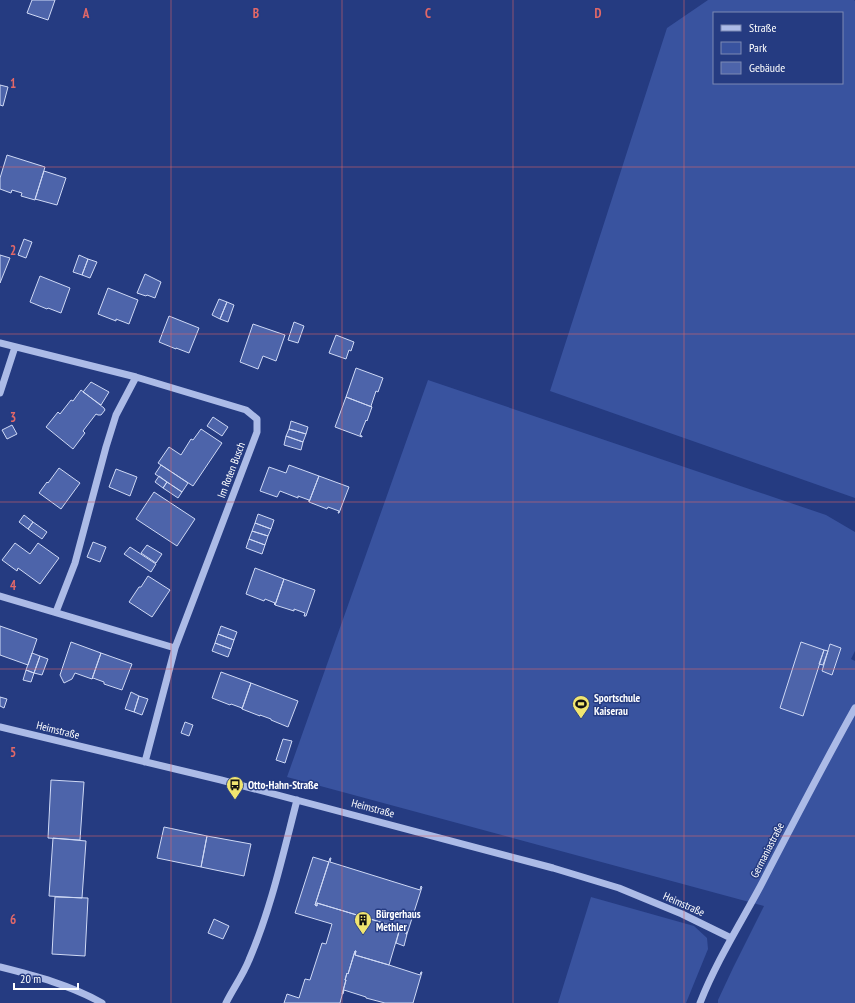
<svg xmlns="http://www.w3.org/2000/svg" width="855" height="1003" font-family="'PT Sans Narrow',sans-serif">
  <rect width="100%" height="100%" fill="#253b81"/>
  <path fill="#39539f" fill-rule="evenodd" d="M708 0H854L855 1V498L550 391 667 28ZM714 13H842V83H714Z
    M428 380 826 515 855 532V651L851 659 855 661V1003H718V1000L733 968 764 906 287 777Z
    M591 897 694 926 707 938 708 949 686 1003H558Z"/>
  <path fill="#4d64aa" stroke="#cfd9f5" d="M32 0H55L48 20 27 13Z
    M0 85 8 87 3 106 0 105Z
    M7 155 45 167 35 200 21 196 22 193 12 190 11 193 0 189V178Z
    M44 171 66 178 57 205 35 199Z
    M24 239 32 242 26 258 18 255Z
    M0 255 10 258 0 283Z
    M79 255 88 259 82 275 73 272Z
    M88 259 97 262 90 278 82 275Z
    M145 274 161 282 155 298 147 295 146 296 137 293Z
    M40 276 70 288 61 313 48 308 47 309 30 302Z
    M108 288 138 300 129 324 116 319V321L98 314Z
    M219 299 227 302 220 319 212 315Z
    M227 302 234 305 228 322 220 319Z
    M169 316 199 328 189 353 176 348V349L159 342Z
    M294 322 304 326 298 343 288 340Z
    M253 324 285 335 276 361 263 356 258 369 240 362Z
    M336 335 354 342 351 351 349 350 346 359 329 353Z
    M356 368 383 378 378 392 376 391 371 406 372 407 346 397Z
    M91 382 109 392 101 405 83 392Z
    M81 390 104 408 105 410 101 415H98L96 414 83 431 85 433 73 449 46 427 58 412 60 414 71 400 73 401Z
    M346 397 372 407 367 421 366 420 360 435 362 436V437L335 427Z
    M213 417 228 427 222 436 207 426Z
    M291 421 308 427 306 434 289 429Z
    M12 425 17 434 7 439 2 430Z
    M201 429 222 443 193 486 158 463 169 447 181 455 191 439 193 440Z
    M289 429 306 434 303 442 286 436Z
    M286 436 303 442 301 450 284 445Z
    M161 465 188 483 182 492 155 474Z
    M289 465 319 476 309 502V500L298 496V498L280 491 277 497 260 491 269 467 286 473Z
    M59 468 80 483 61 509 39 493 47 482 48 483Z
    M116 469 137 477 130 496 109 487Z
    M159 476 167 482 163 488 155 482Z
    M319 476 349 487 339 513H338L339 511 328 507 327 509 309 502Z
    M167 482 182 492 178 498 163 488Z
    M154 492 195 519 177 546 136 519Z
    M258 514 274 520 271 529 255 523Z
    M24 515 33 522 28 529 19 522Z
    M33 522 47 532 42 539 28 529Z
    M255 523 271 529 268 536 252 531Z
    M252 531 268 536 265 545 249 539Z
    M249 539 265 545 262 554 246 548Z
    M93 542 106 547 100 562 87 557Z
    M15 543 30 554 38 543 59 558 40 584 18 568 17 571 2 560Z
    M147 545 162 554 156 563 141 553Z
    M130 547 156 564 151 572 124 554Z
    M255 568 284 579 275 605 274 604 275 603 265 599 264 601 246 594Z
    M148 576 170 590 152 617 129 602 139 587H141Z
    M284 579 315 590 306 616H304L305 613 294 609V611L275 605Z
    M0 626 37 639 28 665 0 655Z
    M221 626 237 632 234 640 218 634Z
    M218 634 234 640 231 649 215 643Z
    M71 642 101 653 92 679 75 673 72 679 64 683 60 675Z
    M801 642 824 650 803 716 780 708Z
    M215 643 231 649 228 657 212 651Z
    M830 644 841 648 832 675 822 671Z
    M824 650 828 651 823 665 819 664Z
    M32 653 40 656 34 673 26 670Z
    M101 653 132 664 122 690 104 684V682L93 678 92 679Z
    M40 656 48 659 42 675 34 673Z
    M26 670 34 673 31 682 23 680Z
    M221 672 251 683 242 709V708L231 704 230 705 212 698Z
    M251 683 298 701 288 727 271 720V719L260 715V716L242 709Z
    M131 692 139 696 134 712 125 709Z
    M139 696 148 699 142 715 134 712Z
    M0 697 7 699 4 708 0 706Z
    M185 722 193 725 189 736 181 733Z
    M283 739 292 741 285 763 276 760Z
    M51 780 84 782 80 840 48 838Z
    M164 827 207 836 201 867 157 858Z
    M207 836 251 844 244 876 201 867Z
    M53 838 86 841 82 898 49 896Z
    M313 857 329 862 315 905 317 906V903L400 928 389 965 355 955 356 951H355L348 974 347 973 345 980H346L340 1003H284L287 994 299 998 305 979 310 980 322 943 326 944 332 924 295 913Z
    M330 858H331L330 862 420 890 421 886 422 887 407 934H406L407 931 400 928 317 903V906L315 905Z
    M55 897 88 898 85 956 52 954Z
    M214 919 229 926 223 939 208 933Z
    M400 928 407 931 406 934H407L404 946 396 943Z
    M355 951H356L355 955 389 965 420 975 421 972H422L413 1003H385L366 998V997L344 990 343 994H342L346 980H345L347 973 348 974Z"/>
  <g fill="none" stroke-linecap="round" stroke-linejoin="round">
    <path stroke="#acbbe7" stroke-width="7" d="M0 343 136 377 246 410 257 419V432L175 648 145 762
      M0 393 15 347
      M0 596 175 648
      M56 612 75 563 106 447 116 415 136 377
      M0 727 221 780 553 868 619 888 682 914 731 938
      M0 967C36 976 70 985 102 1003
      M226 1003C233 989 243 975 249 960 271 909 283 854 297 800
      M700 1003C716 962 739 926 760 887 791 827 822 767 855 708"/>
  </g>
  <path fill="none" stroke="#e26868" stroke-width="1" stroke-opacity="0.55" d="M171 0V1003M342 0V1003M513 0V1003M684 0V1003M0 167H855M0 334H855M0 502H855M0 669H855M0 836H855"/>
  <defs>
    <symbol id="stadium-pin" viewBox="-11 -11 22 30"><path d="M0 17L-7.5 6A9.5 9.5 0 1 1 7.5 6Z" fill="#f1e570" stroke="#253b81"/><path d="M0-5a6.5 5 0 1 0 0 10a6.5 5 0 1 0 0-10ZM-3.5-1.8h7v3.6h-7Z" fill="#111"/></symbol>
    <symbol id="bus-pin" viewBox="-11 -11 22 30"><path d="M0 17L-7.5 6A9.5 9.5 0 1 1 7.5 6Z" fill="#f1e570" stroke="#253b81"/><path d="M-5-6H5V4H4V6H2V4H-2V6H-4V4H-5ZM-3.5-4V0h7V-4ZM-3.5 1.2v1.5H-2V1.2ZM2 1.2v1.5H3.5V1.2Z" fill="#111"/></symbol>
    <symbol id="building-pin" viewBox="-11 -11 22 30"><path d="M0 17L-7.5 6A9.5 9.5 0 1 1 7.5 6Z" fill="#f1e570" stroke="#253b81"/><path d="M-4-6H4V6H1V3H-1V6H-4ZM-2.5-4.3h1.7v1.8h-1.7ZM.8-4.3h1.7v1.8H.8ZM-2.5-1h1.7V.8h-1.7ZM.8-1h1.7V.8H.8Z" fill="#111"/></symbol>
  </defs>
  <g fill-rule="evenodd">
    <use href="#stadium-pin" x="571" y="694" width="20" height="27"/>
    <use href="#bus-pin" x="225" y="775" width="20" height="27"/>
    <use href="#building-pin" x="353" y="910" width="20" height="27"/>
  </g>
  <g text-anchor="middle" stroke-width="3" stroke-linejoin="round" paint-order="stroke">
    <g font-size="11" fill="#fff" stroke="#253b81">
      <text transform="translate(231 470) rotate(-69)" y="4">Im Roten Busch</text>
      <text transform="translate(58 730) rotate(14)" y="4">Heimstraße</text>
      <text transform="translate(373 808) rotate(15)" y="4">Heimstraße</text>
      <text transform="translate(767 850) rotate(-63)" y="4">Germaniastraße</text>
      <text transform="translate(684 904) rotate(24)" y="4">Heimstraße</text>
    </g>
    <g font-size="11" font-weight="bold" fill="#fff" stroke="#253b81" text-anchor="start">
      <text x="594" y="702">Sportschule<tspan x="594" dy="13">Kaiserau</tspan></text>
      <text x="248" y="789">Otto-Hahn-Straße</text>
      <text x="376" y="918">Bürgerhaus<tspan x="376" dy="13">Methler</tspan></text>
    </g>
  </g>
  <g font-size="13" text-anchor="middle" font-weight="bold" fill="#e26868" stroke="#253b81" stroke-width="3" stroke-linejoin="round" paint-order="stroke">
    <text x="86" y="18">A</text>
    <text x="256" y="18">B</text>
    <text x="428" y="18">C</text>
    <text x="598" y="18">D</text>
    <text x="13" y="88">1</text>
    <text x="13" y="255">2</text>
    <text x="13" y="422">3</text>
    <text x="13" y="590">4</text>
    <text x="13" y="757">5</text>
    <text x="13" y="924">6</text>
  </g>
  <rect x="713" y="12" width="130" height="72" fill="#253b81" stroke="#7c89b3"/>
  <rect x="721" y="25" width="20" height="6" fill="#acbbe7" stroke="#7c89b3"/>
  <text x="749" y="32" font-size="12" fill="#ffffff">Straße</text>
  <rect x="721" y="42" width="20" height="12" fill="#39539f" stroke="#7c89b3"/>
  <text x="749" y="52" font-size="12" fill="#ffffff">Park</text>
  <rect x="721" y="62" width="20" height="12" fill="#4d64aa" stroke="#7c89b3"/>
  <text x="749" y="72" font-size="12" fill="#ffffff">Gebäude</text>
  <path d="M14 983v6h64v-6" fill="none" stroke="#ffffff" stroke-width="2"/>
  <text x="20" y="983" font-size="12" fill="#ffffff" stroke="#253b81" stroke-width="3" paint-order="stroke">20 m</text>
</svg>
